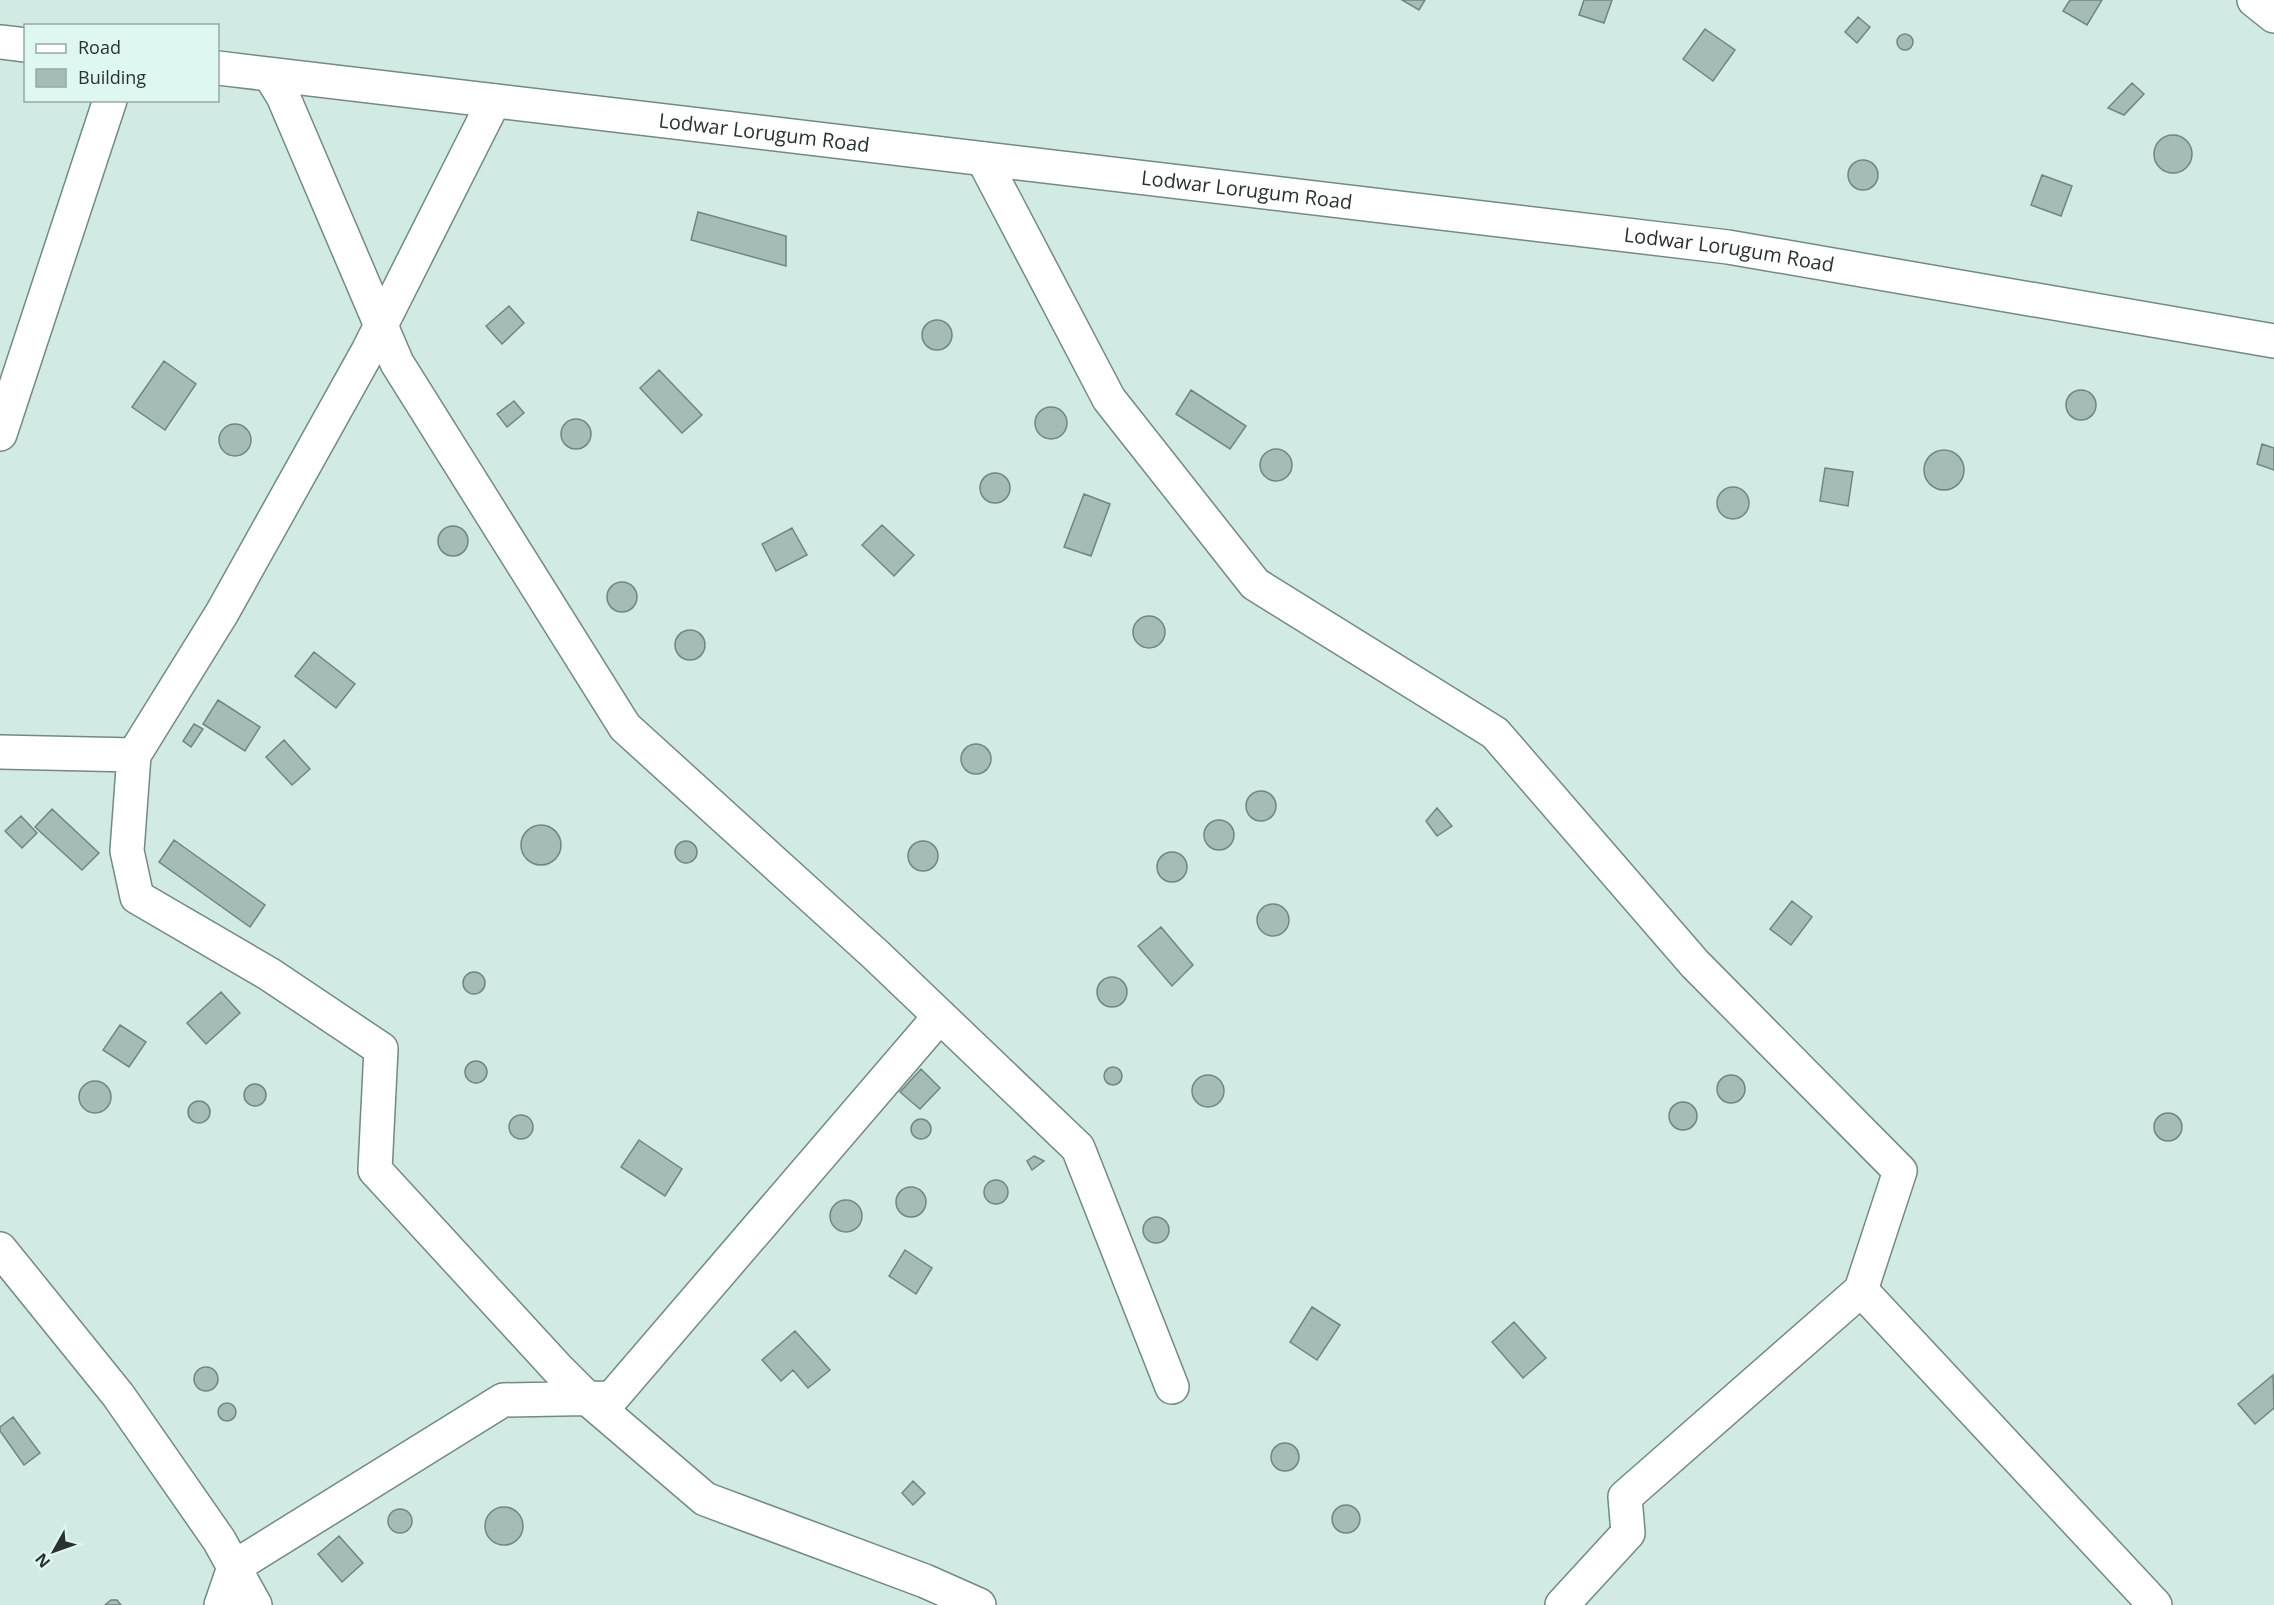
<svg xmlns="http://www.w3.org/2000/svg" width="2274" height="1605" font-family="'Open Sans',sans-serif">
  <rect width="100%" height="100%" fill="#d2eae4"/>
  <path fill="#a5bbb6" stroke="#708681" stroke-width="1.5" d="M1402 0H1425L1419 10Z
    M1584 0H1612L1604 23 1579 15Z
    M2070 0H2102L2087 25 2063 11Z
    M1858 17 1870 27 1857 43 1845 32Z
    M1705 29 1735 50 1713 81 1683 59Z
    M1897 42a8 8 0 1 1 16 0a8 8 0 1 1-16 0Z
    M2132 83 2144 94 2124 115 2108 108Z
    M2154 154a19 19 0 1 1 38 0a19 19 0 1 1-38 0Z
    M1848 175a15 15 0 1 1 30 0a15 15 0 1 1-30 0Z
    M2042 175 2072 186 2061 216 2031 205Z
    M698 212 786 236V266L691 240Z
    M509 306 524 323 502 344 486 326Z
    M922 335a15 15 0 1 1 30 0a15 15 0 1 1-30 0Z
    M164 361 196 384 165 430 132 407Z
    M659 370 702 415 682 433 640 388Z
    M2066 405a15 15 0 1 1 30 0a15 15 0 1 1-30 0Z
    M1191 390 1246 426 1230 449 1176 414Z
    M514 401 524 413 507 427 497 414Z
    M1035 423a16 16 0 1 1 32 0a16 16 0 1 1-32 0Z
    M561 434a15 15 0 1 1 30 0a15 15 0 1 1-30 0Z
    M219 440a16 16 0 1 1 32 0a16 16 0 1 1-32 0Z
    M2262 444 2274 448V470L2257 464Z
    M1260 465a16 16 0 1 1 32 0a16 16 0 1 1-32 0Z
    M1924 470a20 20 0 1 1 40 0a20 20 0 1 1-40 0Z
    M1825 468 1853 472 1848 506 1820 501Z
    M980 488a15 15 0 1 1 30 0a15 15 0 1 1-30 0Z
    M1717 503a16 16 0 1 1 32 0a16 16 0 1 1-32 0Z
    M1084 494 1110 504 1091 556 1064 547Z
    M882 525 914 555 894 576 862 545Z
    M438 541a15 15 0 1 1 30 0a15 15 0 1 1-30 0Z
    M792 528 807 555 776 571 762 544Z
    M607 597a15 15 0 1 1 30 0a15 15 0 1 1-30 0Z
    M1133 632a16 16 0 1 1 32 0a16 16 0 1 1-32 0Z
    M675 645a15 15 0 1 1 30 0a15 15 0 1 1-30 0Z
    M314 652 355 684 336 708 295 676Z
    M218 700 260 727 245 751 203 724Z
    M194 724 203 729 191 747 183 741Z
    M284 740 310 769 292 785 266 757Z
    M961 759a15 15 0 1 1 30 0a15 15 0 1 1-30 0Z
    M1246 806a15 15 0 1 1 30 0a15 15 0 1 1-30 0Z
    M1437 808 1452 826 1437 836 1426 821Z
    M52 809 99 853 82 870 35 827Z
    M21 816 37 833 22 848 5 831Z
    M1204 835a15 15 0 1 1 30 0a15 15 0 1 1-30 0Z
    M521 845a20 20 0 1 1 40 0a20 20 0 1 1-40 0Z
    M174 840 265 905 250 927 159 862Z
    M908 856a15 15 0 1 1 30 0a15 15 0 1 1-30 0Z
    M675 852a11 11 0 1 1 22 0a11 11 0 1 1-22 0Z
    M1157 867a15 15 0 1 1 30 0a15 15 0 1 1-30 0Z
    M1792 901 1812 917 1791 945 1770 929Z
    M1257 920a16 16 0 1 1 32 0a16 16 0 1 1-32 0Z
    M1161 927 1193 965 1172 986 1138 946Z
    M463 983a11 11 0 1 1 22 0a11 11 0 1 1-22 0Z
    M1097 992a15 15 0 1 1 30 0a15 15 0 1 1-30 0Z
    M221 992 240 1013 206 1044 187 1023Z
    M120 1025 146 1042 129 1067 103 1050Z
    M465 1072a11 11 0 1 1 22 0a11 11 0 1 1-22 0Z
    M1104 1076a9 9 0 1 1 18 0a9 9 0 1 1-18 0Z
    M921 1069 940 1088 920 1109 900 1092Z
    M1192 1091a16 16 0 1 1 32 0a16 16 0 1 1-32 0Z
    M1717 1089a14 14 0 1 1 28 0a14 14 0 1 1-28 0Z
    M79 1097a16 16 0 1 1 32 0a16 16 0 1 1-32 0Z
    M244 1095a11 11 0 1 1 22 0a11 11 0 1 1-22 0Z
    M188 1112a11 11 0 1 1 22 0a11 11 0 1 1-22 0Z
    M1669 1116a14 14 0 1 1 28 0a14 14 0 1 1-28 0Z
    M2154 1127a14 14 0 1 1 28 0a14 14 0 1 1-28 0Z
    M509 1127a12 12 0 1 1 24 0a12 12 0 1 1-24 0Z
    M911 1129a10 10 0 1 1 20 0a10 10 0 1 1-20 0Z
    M639 1140 682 1169 665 1196 621 1167Z
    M1034 1156 1044 1161 1032 1170 1027 1161Z
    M984 1192a12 12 0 1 1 24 0a12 12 0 1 1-24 0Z
    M896 1202a15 15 0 1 1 30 0a15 15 0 1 1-30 0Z
    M830 1216a16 16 0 1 1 32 0a16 16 0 1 1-32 0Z
    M1143 1230a13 13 0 1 1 26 0a13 13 0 1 1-26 0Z
    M905 1250 932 1268 916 1294 889 1276Z
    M1312 1307 1340 1325 1317 1360 1290 1342Z
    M1514 1322 1546 1358 1523 1378 1492 1342Z
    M795 1331 830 1370 808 1388 793 1370 781 1381 762 1360Z
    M194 1379a12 12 0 1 1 24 0a12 12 0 1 1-24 0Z
    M2273 1375 2274 1408 2255 1424 2238 1404Z
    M218 1412a9 9 0 1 1 18 0a9 9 0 1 1-18 0Z
    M13 1417 40 1453 24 1465 0 1431V1427Z
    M1271 1457a14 14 0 1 1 28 0a14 14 0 1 1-28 0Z
    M913 1481 925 1493 913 1505 902 1493Z
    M1332 1519a14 14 0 1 1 28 0a14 14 0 1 1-28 0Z
    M485 1526a19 19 0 1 1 38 0a19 19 0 1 1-38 0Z
    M388 1521a12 12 0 1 1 24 0a12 12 0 1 1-24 0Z
    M339 1536 363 1563 342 1582 318 1554Z
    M111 1600H117L121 1605H105Z"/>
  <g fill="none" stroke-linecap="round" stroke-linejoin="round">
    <defs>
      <path id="minor" d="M2254 0 2274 16
        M270 75 283 96 397 363 625 727 876 955 1078 1148 1172 1387
        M494 101 368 351 222 613 134 755 127 851 137 897 269 974 381 1049 375 1170 557 1368 588 1399 705 1499 925 1581 979 1605
        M983 159 1109 399 1255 584 1495 733 1695 964 1900 1171 1861 1290 2155 1605
        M0 434 110 100
        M0 752 134 755
        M0 1249 118 1395 219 1540 255 1605
        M221 1605 234 1567 503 1400 612 1398 940 1016
        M1562 1605 1628 1533 1625 1497 1861 1290"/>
      <g id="major">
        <path d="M0 42 26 45"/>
        <path id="s1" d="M218 68 1728 247 2274 341"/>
      </g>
    </defs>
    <use href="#minor" stroke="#738983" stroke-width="36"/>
    <use href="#major" stroke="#738983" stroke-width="36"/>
    <use href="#minor" stroke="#fff" stroke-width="33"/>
    <use href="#major" stroke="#fff" stroke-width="33"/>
  </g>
  <g text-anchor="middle" stroke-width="4.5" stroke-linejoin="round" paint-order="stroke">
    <g font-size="20" fill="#293230" stroke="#dff7f1">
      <text dy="7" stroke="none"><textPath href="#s1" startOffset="550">Lodwar Lorugum Road</textPath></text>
      <text dy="7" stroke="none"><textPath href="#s1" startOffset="1036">Lodwar Lorugum Road</textPath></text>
      <text dy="7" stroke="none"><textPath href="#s1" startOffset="1522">Lodwar Lorugum Road</textPath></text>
    </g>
  </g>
  <rect x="24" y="24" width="195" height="78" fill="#dff7f1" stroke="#96a8a4" stroke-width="1.5"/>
  <rect x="36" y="44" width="30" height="9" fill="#ffffff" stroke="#96a8a4" stroke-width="1.5"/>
  <text x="78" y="54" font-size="18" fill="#293230">Road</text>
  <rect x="36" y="69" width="30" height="18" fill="#a5bbb6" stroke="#96a8a4" stroke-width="1.5"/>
  <text x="78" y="84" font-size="18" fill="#293230">Building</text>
  <g transform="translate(54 1551) rotate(230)" stroke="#dff7f1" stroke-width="4.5" paint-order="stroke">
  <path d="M0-4.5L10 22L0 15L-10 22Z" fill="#293230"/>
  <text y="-9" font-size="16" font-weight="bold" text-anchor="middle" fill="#293230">N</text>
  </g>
</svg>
